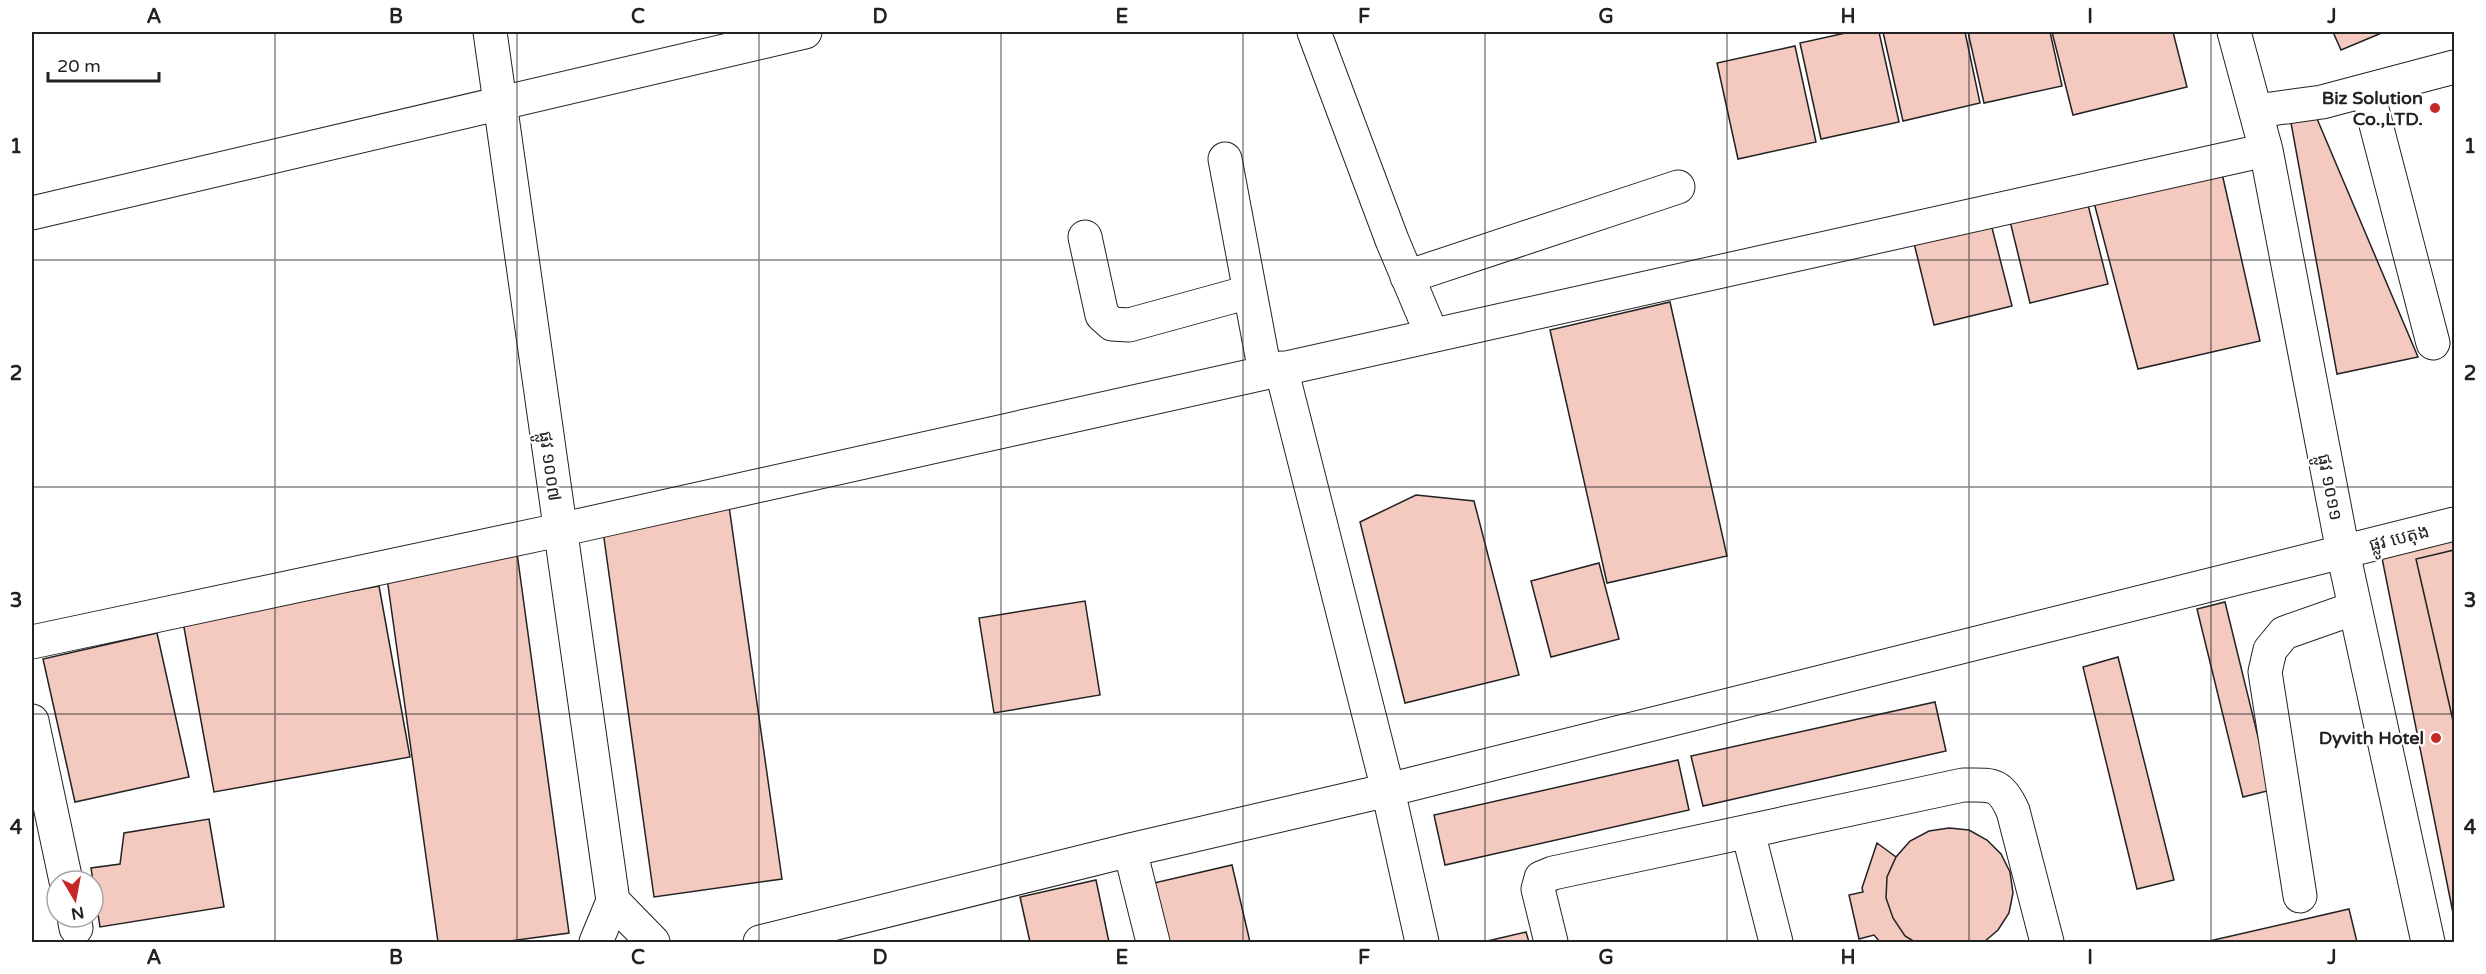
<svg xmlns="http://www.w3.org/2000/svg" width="2486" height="974" font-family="'Varela Round','Noto Sans Khmer',sans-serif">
  <rect width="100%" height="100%" fill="#fff"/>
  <path fill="#f3c9c0" stroke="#222" stroke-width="1.5" d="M1850 32H1879L1899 122 1821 139 1800 43Z
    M1883 32H1965L1980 103 1903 121Z
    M1968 32H2050L2062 86 1984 103Z
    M2052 32H2173L2187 87 2073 115Z
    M2333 32H2384L2341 50Z
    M1795 46 1816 142 1738 159 1717 63Z
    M2315 114 2418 357 2337 374 2291 123Z
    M2221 169 2260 341 2138 369 2092 195Z
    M2086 197 2108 284 2030 303 2009 217Z
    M1990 220 2012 306 1934 325 1913 239Z
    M1670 302 1727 556 1607 583 1550 330Z
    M1416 495 1474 501 1519 675 1405 703 1360 522Z
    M729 506 782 879 654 897 602 524Z
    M2454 539V918L2382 558Z
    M2454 550V725L2416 559Z
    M517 553 569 933 503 942H438L386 571Z
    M1599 563 1619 639 1551 657 1531 581Z
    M379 586 410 757 214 792 183 622Z
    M1085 601 1100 695 994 713 979 618Z
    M2225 602 2271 790 2243 797 2197 609Z
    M157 633 189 777 75 802 43 659Z
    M2118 657 2174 880 2137 889 2083 667Z
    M1935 702 1946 751 1703 806 1691 756Z
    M1678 760 1689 810 1445 865 1434 815Z
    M209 819 224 907 100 927 91 868 120 864 124 833Z
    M1949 828 1969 830 1987 840 2001 854 2010 872 2013 893 2009 913 1998 930 1984 942H1915L1905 936 1893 918 1886 898 1887 877 1896 857 1910 841 1929 831Z
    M1877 843 1896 857 1887 877 1886 898 1893 918 1905 936 1915 942H1880L1874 935 1859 939 1849 895 1863 892 1862 888Z
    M1232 865 1250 942H1168L1154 883Z
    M1096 880 1109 942H1030L1020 897Z
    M2349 909 2357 942H2205Z
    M1526 932 1529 942H1483Z"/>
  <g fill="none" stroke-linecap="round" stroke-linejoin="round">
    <defs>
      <path id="minor" d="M490 32 613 901 596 942
        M1314 32 1392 240 1432 335
        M2234 32 2266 150 2343 552 2428 942
        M2367 90 2433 343
        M2257 111 2322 102 2454 67
        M1225 159 1265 372
        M32 213 805 32
        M1085 237 1102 315 1112 324 1129 325 1249 292
        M1407 277 1678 187
        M1281 368 1388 790 1422 942
        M32 642 559 530 2266 150
        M32 721 66 881
        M1748 832 1776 942
        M1130 850 1153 942
        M2300 896 2265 672 2270 650 2284 633 2355 608
        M613 901 653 942
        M74 917 76 928
        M760 942 1130 850 1388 790 2454 524
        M1551 942 1538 889 1541 878 1553 873 1963 785C1992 785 2000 782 2013 811L2047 942"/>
    </defs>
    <use href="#minor" stroke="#222" stroke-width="35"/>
    <use href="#minor" stroke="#fff" stroke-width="33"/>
  </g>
  <path fill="none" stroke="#222" stroke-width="1.5" stroke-opacity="0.55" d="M275 32V942M517 32V942M759 32V942M1001 32V942M1243 32V942M1485 32V942M1727 32V942M1969 32V942M2211 32V942M32 260H2454M32 487H2454M32 714H2454"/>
  <g fill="#c62828" stroke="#fff" stroke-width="2">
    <circle cx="2435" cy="108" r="6"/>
    <circle cx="2436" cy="738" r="6"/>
  </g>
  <g text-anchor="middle" stroke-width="4.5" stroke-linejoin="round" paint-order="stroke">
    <g font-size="18" font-weight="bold" fill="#222" stroke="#fff" text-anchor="end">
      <text x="2423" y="104">Biz Solution<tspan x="2423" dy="21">Co.,LTD.</tspan></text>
      <text x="2424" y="744">Dyvith Hotel</text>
    </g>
    <g font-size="18" fill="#222" stroke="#fff">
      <text transform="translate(550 466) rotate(82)" y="6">ផ្លូវ ១០០៧</text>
      <text transform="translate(2330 487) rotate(79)" y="6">ផ្លូវ ១០១១</text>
      <text transform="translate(2399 538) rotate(-14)" y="6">ផ្លូវ បេតុង</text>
    </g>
  </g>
  <rect width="2486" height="974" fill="none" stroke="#ffffff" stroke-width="66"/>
  <g transform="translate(75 899) rotate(170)"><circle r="28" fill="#ffffff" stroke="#a7a7a7" stroke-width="1.5"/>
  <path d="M0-4.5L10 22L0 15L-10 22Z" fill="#c62828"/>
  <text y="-9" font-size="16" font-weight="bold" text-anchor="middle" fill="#222222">N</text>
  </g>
  <path d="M48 72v9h111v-9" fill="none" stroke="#222222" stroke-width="3"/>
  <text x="57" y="72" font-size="18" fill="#222222" stroke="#ffffff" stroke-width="4.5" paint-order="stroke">20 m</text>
  <rect x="33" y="33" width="2420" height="908" fill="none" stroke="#222" stroke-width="2"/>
  <g font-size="20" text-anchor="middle" font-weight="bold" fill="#222">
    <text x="154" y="23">A</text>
    <text x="396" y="23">B</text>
    <text x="638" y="23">C</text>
    <text x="880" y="23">D</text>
    <text x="1122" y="23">E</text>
    <text x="1364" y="23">F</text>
    <text x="1606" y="23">G</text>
    <text x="1848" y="23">H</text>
    <text x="2090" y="23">I</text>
    <text x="2332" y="23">J</text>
    <text x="16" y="153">1</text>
    <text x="2470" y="153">1</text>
    <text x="16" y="380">2</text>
    <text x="2470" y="380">2</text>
    <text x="16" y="607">3</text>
    <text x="2470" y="607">3</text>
    <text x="16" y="834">4</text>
    <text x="2470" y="834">4</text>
    <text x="154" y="964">A</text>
    <text x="396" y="964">B</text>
    <text x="638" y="964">C</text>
    <text x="880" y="964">D</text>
    <text x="1122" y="964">E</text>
    <text x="1364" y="964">F</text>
    <text x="1606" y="964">G</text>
    <text x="1848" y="964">H</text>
    <text x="2090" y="964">I</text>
    <text x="2332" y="964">J</text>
  </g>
</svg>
